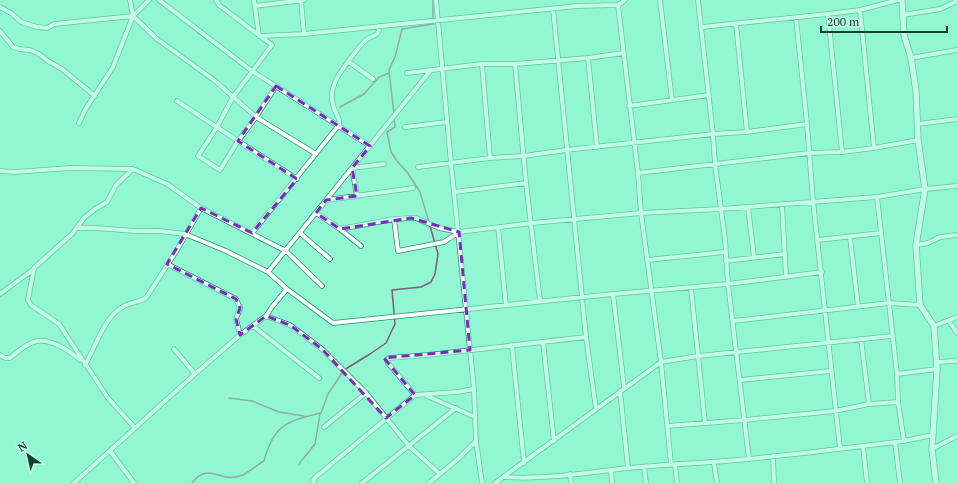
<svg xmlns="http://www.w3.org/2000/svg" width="957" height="483" font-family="'PT Serif',serif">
  <rect width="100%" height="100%" fill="#90f7d2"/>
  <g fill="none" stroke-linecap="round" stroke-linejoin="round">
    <path stroke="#8e5475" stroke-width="1.5" d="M340 107 364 94 379 77 389 73
      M394 114 389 70 395 57 402 29 433 24V0
      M394 118 395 127 387 132 391 152 397 161 407 172 420 192 429 222
      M229 398 252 401 279 412 304 416
      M299 464 315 444 320 414
      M192 483C209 461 219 483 240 476 249 473 256 465 264 461 273 426 287 420 321 413L328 394 344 370 370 354 386 343 395 324 392 290 421 287 431 282 435 274 438 254 430 226"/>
    <defs>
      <path id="street" d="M130 0 133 16 157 39 214 80 256 117 238 141 297 179
        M159 0 252 71 370 146
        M254 0 259 36 304 34 577 6 618 5 625 0
        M301 0 304 34
        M436 0 451 163 474 389 476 441 482 483
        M660 0 672 100
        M698 0 713 134 715 164 725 239 728 284 749 459 805 453 904 441 932 435
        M618 5 638 173 641 213 661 362 671 464
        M255 6 304 0
        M0 7 11 13 21 22 37 27 47 28 54 24 133 16
        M553 9 586 337 596 409
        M860 10 874 148
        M828 14 842 152
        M903 15 940 9 957 1
        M796 18 807 124 813 201 840 448
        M736 24 747 132
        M702 27 828 14 860 10 898 0
        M0 31 13 47 19 49 30 50 39 54 48 61 62 69 95 96
        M588 58 597 147
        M911 58 957 50
        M349 62 373 79
        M482 64 490 158
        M515 64 526 183 540 301
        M407 73 482 64H515L588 58 623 53
        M276 86 256 117 316 154
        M177 101 238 141 220 170 198 156 217 127 233 97 272 45 219 5 216 0
        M629 106 709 95
        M79 123 85 110 113 67 133 16 149 0
        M918 124 957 119
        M405 127 447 122
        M418 167 490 158 524 156 566 150 713 134 747 132 807 124
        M133 169 116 185 107 202 95 209 84 218 72 234 34 268 28 300 31 305 59 324 108 398 135 428
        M0 171 15 172 70 168 133 169 167 184 201 208 286 251 322 286
        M638 173 809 153 842 152 874 148 918 140
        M454 192 526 183
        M357 196 352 168 384 164
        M877 197 897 374 898 402 904 441
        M327 200 413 188
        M782 204 786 277
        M748 207 754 257
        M316 213 340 229 361 246
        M394 219 398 251 444 242 459 232
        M498 227 506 305
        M76 228H96L135 231H159L185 234 226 251 268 272 287 289 333 323 613 294 728 284 822 272
        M340 229 394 219 411 218H416L439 228 459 232 532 223 641 213 720 209 877 197 925 189 957 186
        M252 233 339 125C341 119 336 114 334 108 330 99 332 89 336 80 339 73 359 46 366 40 372 35 380 37 379 26
        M300 233 330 259
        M850 237 858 306
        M818 240 881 233
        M916 245 928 243 940 237 957 235
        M647 260 725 252
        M726 261 785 254
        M167 264 236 299 240 308 236 319 240 335
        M268 272 431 70
        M691 288 705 423
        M0 294 34 269
        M613 294 624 387
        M266 316 290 325 322 349 366 393 409 446 440 474
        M733 321 889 303 920 305
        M949 321 957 333
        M253 326 319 378
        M934 326 957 317
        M861 339 869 404
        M543 342 554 441
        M512 346 524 463
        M174 349 195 374
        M0 355 5 358H10C17 352 27 343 37 341 52 339 70 351 80 360
        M936 362 957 361
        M85 365C94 350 104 318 121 308 129 302 138 303 146 298L177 250 201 208
        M897 374 937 369
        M740 380 831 371
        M620 391 628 468
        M415 395 388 363 387 360 389 358 428 355 586 337
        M427 396 475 417
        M667 426 745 420 835 411 869 404 898 402
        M324 427 366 393
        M895 442 900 483
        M863 446 867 483
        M932 449 957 436
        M110 451 134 483
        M773 456 774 483
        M714 463 717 483
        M675 465 677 483
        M644 467 646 483
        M611 470 612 483
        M570 474 571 483
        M504 477C546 480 588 472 629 468 669 464 709 463 749 459
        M74 483 195 374 240 335 266 316 272 307 287 289
        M314 483 313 480 317 476 415 395 457 392 474 389
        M362 483 456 408
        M429 483 458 459 476 441
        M495 483 661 362 698 356 892 336"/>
      <path id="secondary" d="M902 0 904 35 911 58 916 91 918 140 925 189 916 245 920 305 934 326 937 369 932 449 936 483"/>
    </defs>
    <use href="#street" stroke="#219272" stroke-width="5.5"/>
    <use href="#secondary" stroke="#219272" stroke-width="7"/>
    <use href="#street" stroke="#fff" stroke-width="4"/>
    <use href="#secondary" stroke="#fff" stroke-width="5.5"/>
  </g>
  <path d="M0 0H957V483H0ZM276 86 370 146 352 168 357 196 326 200 316 213 340 229 411 218 459 232 470 350 384 358 415 395 386 418 322 349 290 325 266 316 240 335 236 319 240 308 236 299 167 264 201 208 252 233 297 179 238 141Z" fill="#90f7d2" fill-opacity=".55" fill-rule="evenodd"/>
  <path fill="none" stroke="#7b2cbf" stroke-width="3" stroke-dasharray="8 5" stroke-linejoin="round" d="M276 86 370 146 352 168 357 196 326 200 316 213 340 229 411 218 459 232 470 350 384 358 415 395 386 418 322 349 290 325 266 316 240 335 236 319 240 308 236 299 167 264 201 208 252 233 297 179 238 141Z"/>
  <g transform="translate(28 455) rotate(326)" stroke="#c1fbe4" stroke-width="3" paint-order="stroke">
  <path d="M0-3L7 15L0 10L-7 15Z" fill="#144032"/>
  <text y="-6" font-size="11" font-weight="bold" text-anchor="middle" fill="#144032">N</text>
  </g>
  <path d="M821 26v6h126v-6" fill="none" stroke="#144032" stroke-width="2"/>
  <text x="827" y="26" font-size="12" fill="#144032" stroke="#c1fbe4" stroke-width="3" paint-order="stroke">200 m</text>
</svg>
